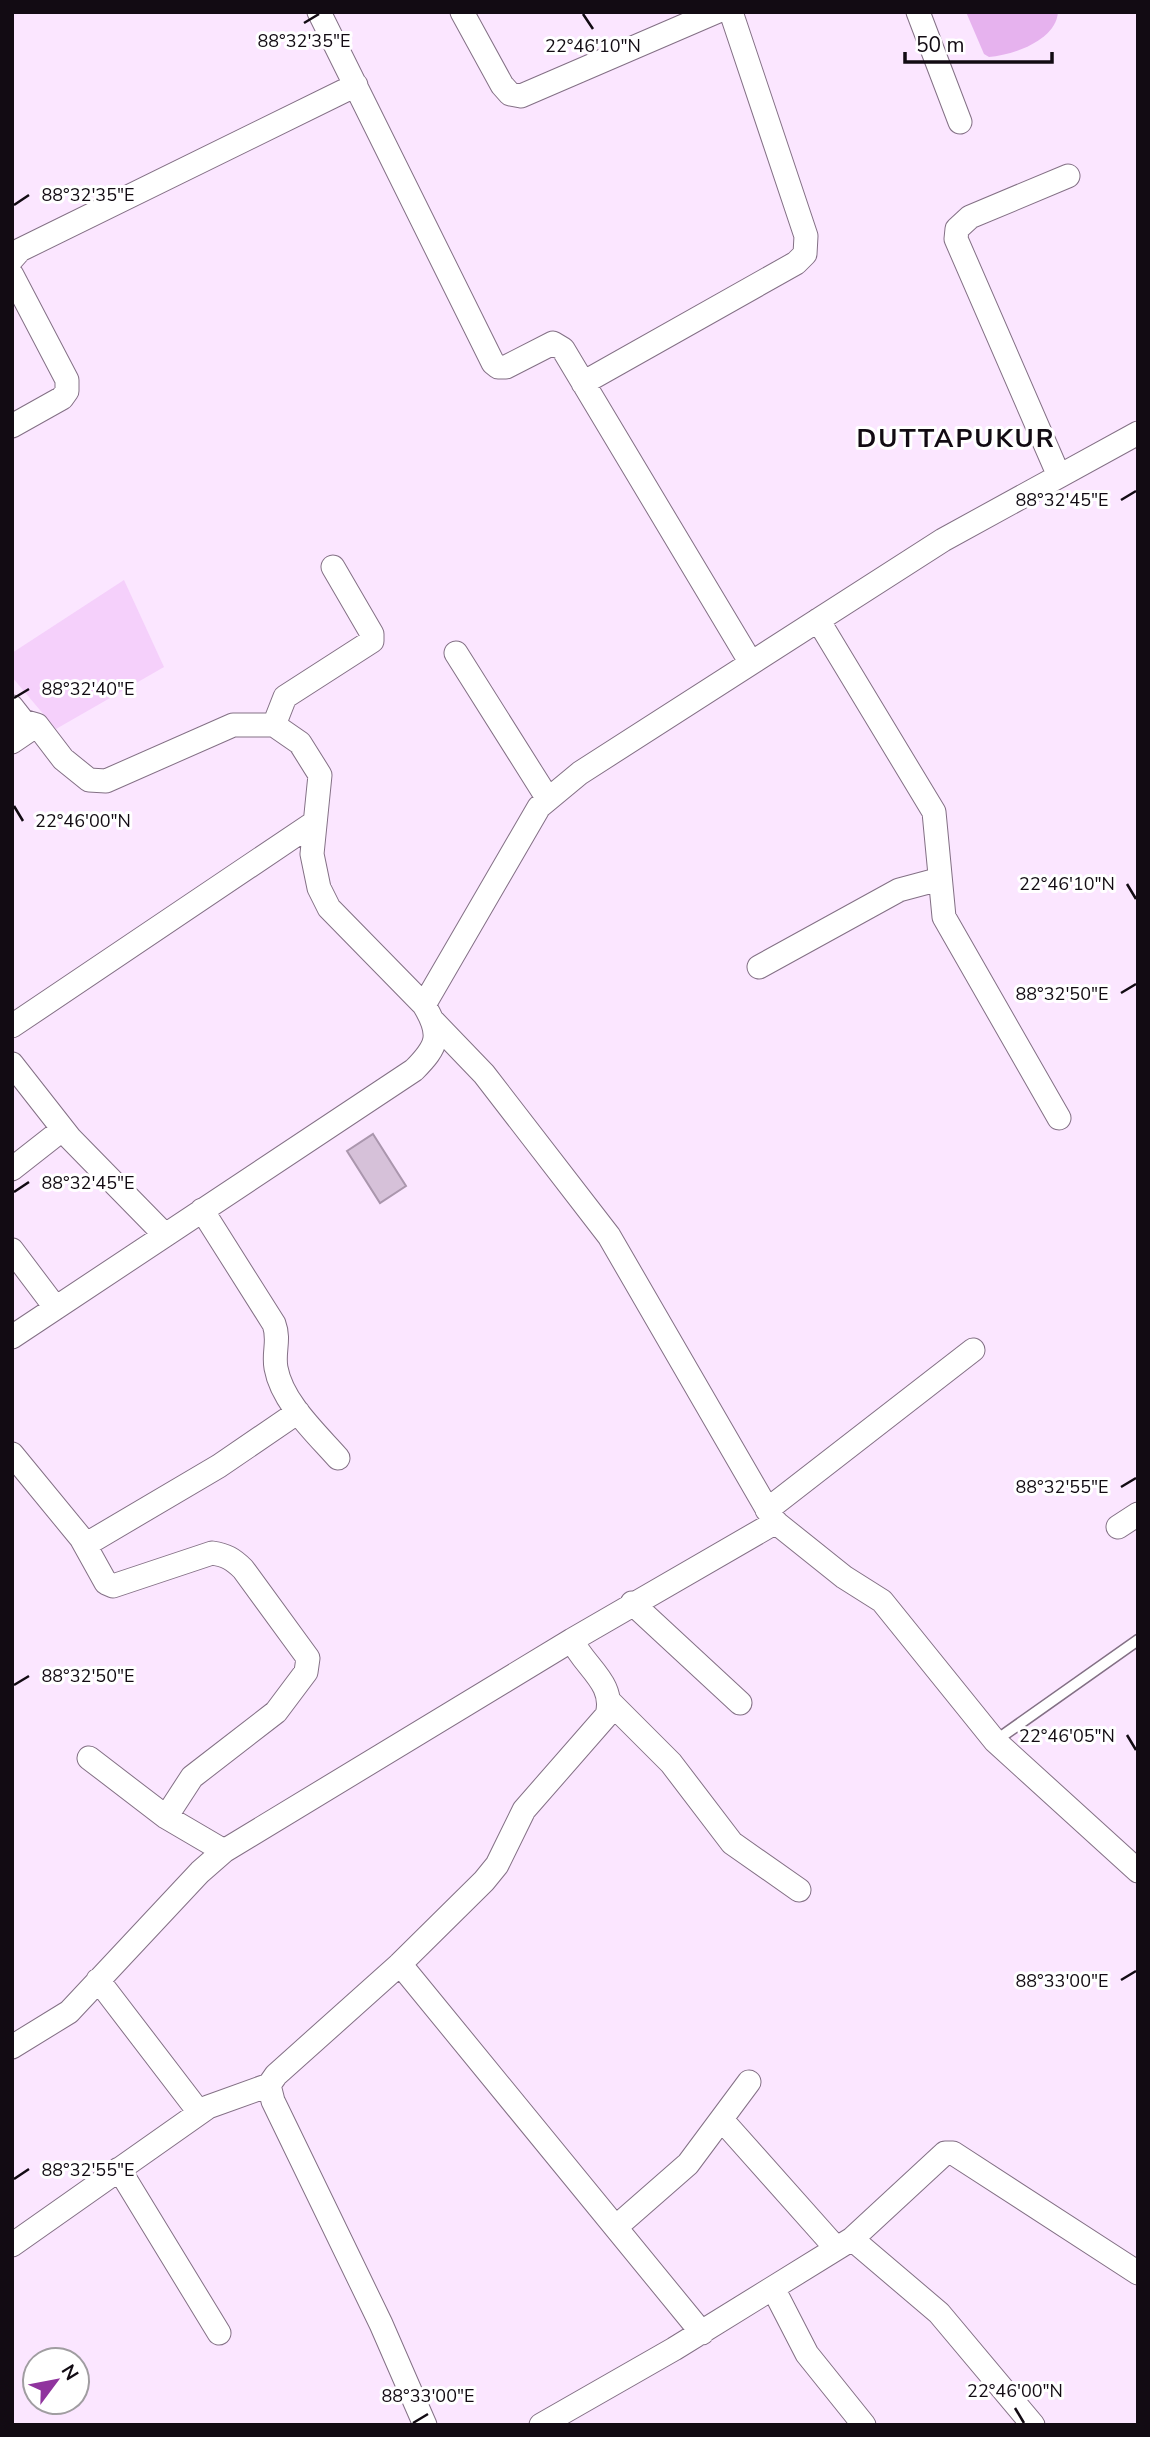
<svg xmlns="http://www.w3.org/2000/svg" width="1150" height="2437" font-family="'Nunito Sans',sans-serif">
  <rect width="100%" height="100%" fill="#fbe6ff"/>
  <path fill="#f5d0fb" d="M124 580 164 667 56 729 12 677V653Z"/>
  <path fill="#e6b2ee" d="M966 12H1058C1056 40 1014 55 989 57L984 54Z"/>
  <path fill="#d6c1d9" stroke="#aa96ad" stroke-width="2" d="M373 1134 406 1186 380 1203 347 1151Z"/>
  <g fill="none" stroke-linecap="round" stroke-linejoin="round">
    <defs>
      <path id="service" d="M995 1741 1138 1640"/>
      <path id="minor" d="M319 12 493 363 498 367H506L553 343 563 349 751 663
        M462 12 502 85 510 94 521 96 716 12
        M918 12 960 122
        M12 259 20 250 356 85
        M12 275 67 380V391L62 398 12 426
        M583 383 796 263 805 254 806 236 731 12
        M1059 476 956 239 957 229 970 217 1068 176
        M818 620 934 812 944 917 1059 1118
        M456 653 548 799
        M12 707 23 721 37 725 63 759 89 780 106 781 233 725H274L300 743 320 775 312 854 319 888 329 908 424 1005
        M274 725 285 697 372 641V634L333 567
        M12 742 37 725
        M759 967 899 890 940 879
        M434 1022 484 1074 609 1236 774 1521 844 1577 882 1601 995 1741 1138 1871
        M12 1026 315 822
        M12 1064 70 1138 165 1235
        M12 1169 63 1129
        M202 1210 274 1324C280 1340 273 1352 276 1368 282 1402 316 1433 338 1458
        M12 1250 55 1307
        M12 1337 414 1070C438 1046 442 1035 424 1005L539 807 580 773 943 540 1138 433
        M12 1454 81 1538 106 1583 113 1586 212 1553C226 1555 233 1559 243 1569L308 1658 306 1672 276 1712 192 1777 166 1817
        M767 1510 973 1350
        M1118 1527 1138 1514
        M85 1545 219 1466 298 1412
        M632 1603 740 1703
        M611 1703 671 1763 732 1843 799 1890
        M89 1758 166 1817 224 1851
        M400 1964 702 2333
        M98 1980 199 2112
        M12 2047 69 2012 200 1872 224 1851 572 1640
        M722 2120 836 2248
        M119 2169 219 2333
        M616 2227 688 2164 749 2082
        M852 2239 939 2313 1033 2425
        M12 2245 208 2107 269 2085
        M773 2288 807 2354 864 2425
        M425 2425 381 2324 273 2101 269 2085 276 2075 400 1964 484 1881 497 1865 524 1810 607 1715C616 1683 584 1667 572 1640L776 1522
        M541 2425 674 2349 852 2239 945 2153H953L1138 2273"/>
    </defs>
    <use href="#service" stroke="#837085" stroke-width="13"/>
    <use href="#minor" stroke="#837085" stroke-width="25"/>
    <use href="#service" stroke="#fff" stroke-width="10"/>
    <use href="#minor" stroke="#fff" stroke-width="23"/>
  </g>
  <path fill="none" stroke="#120b13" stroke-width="2.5" d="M583 14 593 29M304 23 319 14M14 205 29 195M1121 500 1136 491M14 698 29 689M14 806 23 821M1127 884 1136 899M1121 993 1136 984M14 1192 29 1182M1121 1487 1136 1478M14 1685 29 1676M1127 1735 1136 1750M1121 1980 1136 1971M14 2179 29 2169M1015 2408 1024 2423M413 2423 428 2414"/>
  <g text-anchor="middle" stroke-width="6" stroke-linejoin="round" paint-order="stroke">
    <g font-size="26" font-weight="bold" letter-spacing="2" fill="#120b13" stroke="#fff">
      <text x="956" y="447">DUTTAPUKUR</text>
    </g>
  </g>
  <g font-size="18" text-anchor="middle" fill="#120b13" stroke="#fff" stroke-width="6" stroke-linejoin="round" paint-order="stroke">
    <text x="304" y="47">88°32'35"E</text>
    <text x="593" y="52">22°46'10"N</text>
    <text x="88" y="201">88°32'35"E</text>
    <text x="1062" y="506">88°32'45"E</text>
    <text x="88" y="695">88°32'40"E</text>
    <text x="83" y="827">22°46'00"N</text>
    <text x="1067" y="890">22°46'10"N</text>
    <text x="1062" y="1000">88°32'50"E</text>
    <text x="88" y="1189">88°32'45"E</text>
    <text x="1062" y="1493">88°32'55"E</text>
    <text x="88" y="1682">88°32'50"E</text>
    <text x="1067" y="1742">22°46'05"N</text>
    <text x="1062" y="1987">88°33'00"E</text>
    <text x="88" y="2176">88°32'55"E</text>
    <text x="1015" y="2397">22°46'00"N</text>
    <text x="428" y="2402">88°33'00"E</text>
  </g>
  <rect width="1150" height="2437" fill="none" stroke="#120b13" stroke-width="28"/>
  <g transform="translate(56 2381) rotate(58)"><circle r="33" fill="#ffffff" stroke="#a09da1" stroke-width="2"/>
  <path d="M0-5L12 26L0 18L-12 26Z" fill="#90349e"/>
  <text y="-10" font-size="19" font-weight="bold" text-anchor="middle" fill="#120b13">N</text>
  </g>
  <path d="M905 52v10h147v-10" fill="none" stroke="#120b13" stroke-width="3.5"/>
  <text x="916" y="52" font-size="21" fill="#120b13" stroke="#ffffff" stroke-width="5" paint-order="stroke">50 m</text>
</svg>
